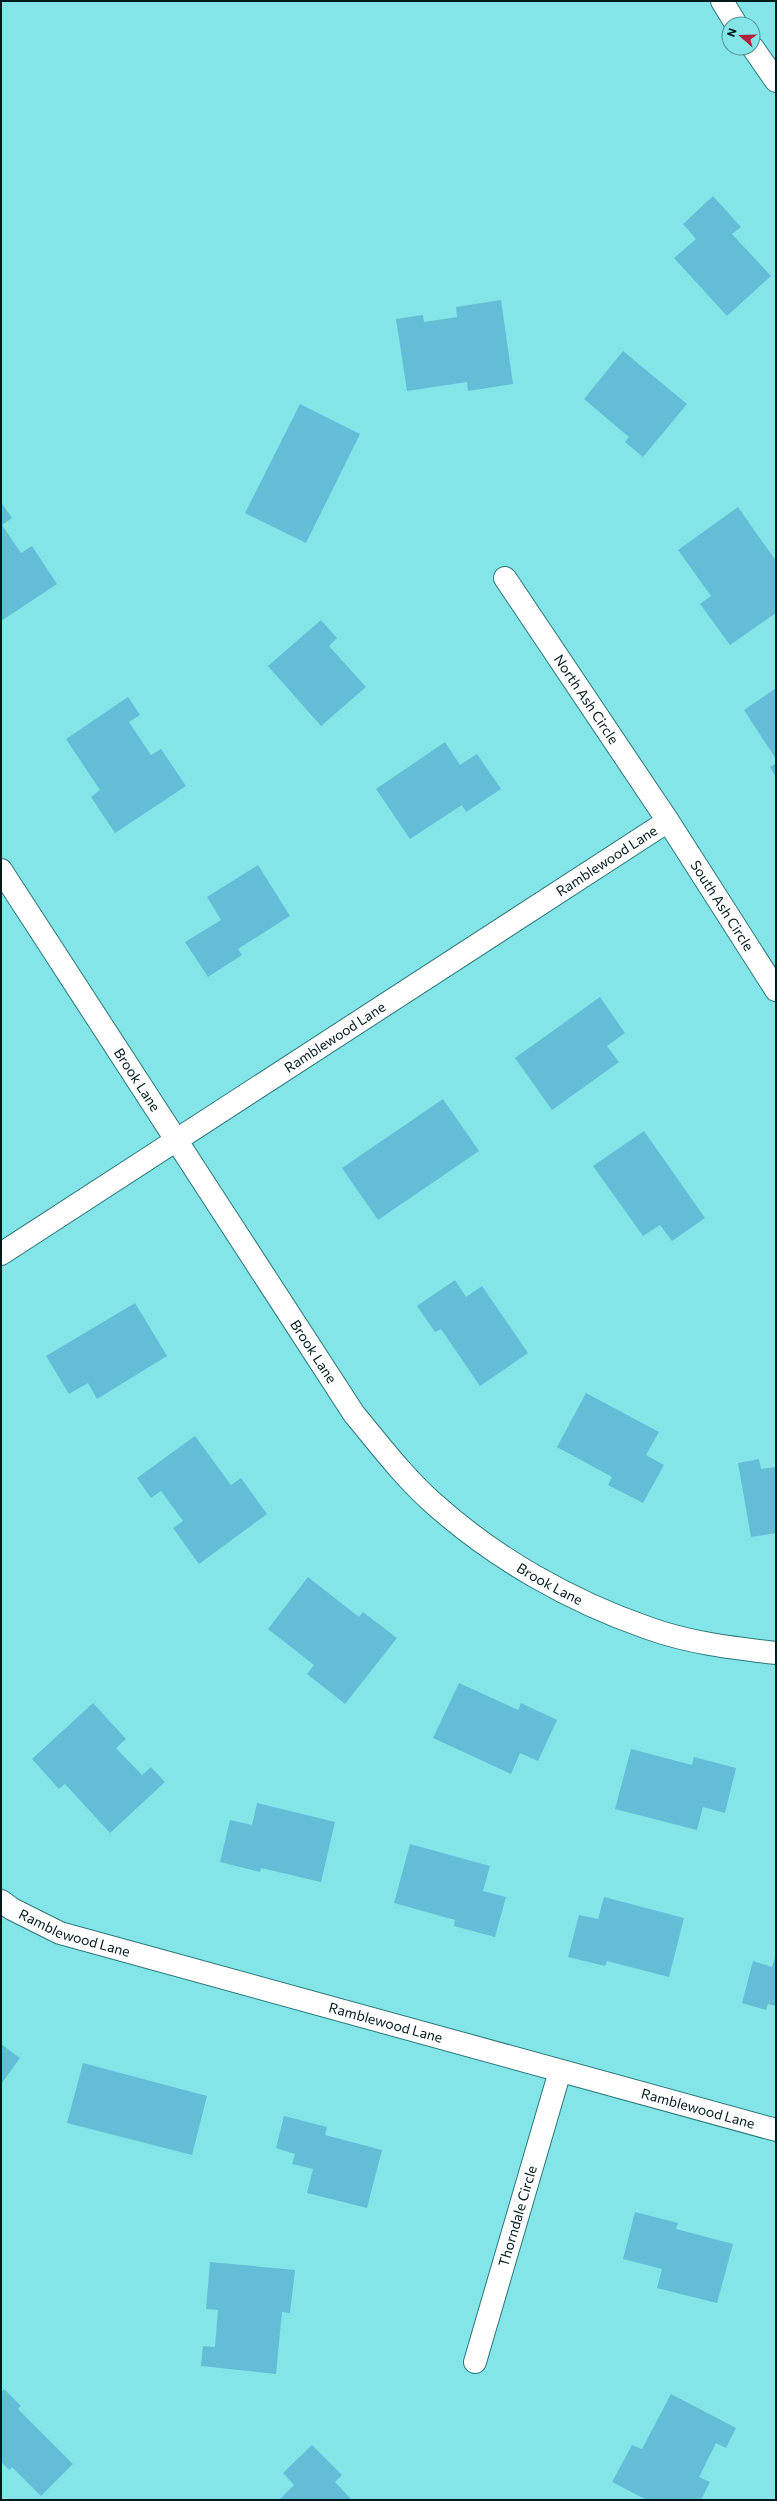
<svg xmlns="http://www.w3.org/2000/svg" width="777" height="2501" font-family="Commissioner,sans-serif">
  <rect width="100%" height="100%" fill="#84e5e8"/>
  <path fill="#64bdd6" d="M713 196 741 227 732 234 771 276 727 316 674 258 696 239 683 224Z
    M501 300 513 384 468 391 467 382 407 391 396 319 423 315 424 322 457 317 456 307Z
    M623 351 687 404 643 457 625 442 629 437 584 399Z
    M300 404 360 434 306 543 245 513Z
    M1 502 12 518 2 525 21 553 32 546 57 584 1 621Z
    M738 507 776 561V613L730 645 700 604 711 596 678 550Z
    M321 620 337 638 329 646 366 687 321 726 268 666Z
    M776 688V759L744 710Z
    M128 697 140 715 129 722 151 755 161 749 186 786 115 833 91 797 100 790 66 739Z
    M445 742 460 765 477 754 501 789 466 812 462 805 410 839 376 789Z
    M776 763V777L770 767Z
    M258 865 290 916 238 949 242 955 208 977 185 942 221 920 207 897Z
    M600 997 625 1033 607 1046 619 1062 552 1110 515 1058Z
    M443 1099 479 1151 378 1220 342 1168Z
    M644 1131 705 1218 672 1241 660 1225 643 1236 593 1166Z
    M455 1280 466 1297 482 1286 528 1353 480 1386 441 1329 435 1332 417 1306Z
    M135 1303 167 1356 97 1399 88 1383 69 1394 46 1356Z
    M586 1393 659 1432 646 1455 664 1465 643 1503 608 1485 612 1477 557 1447Z
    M195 1436 231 1485 241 1478 267 1514 199 1564 173 1528 183 1521 161 1491 151 1498 137 1478Z
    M759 1459 761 1469 776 1467V1533L751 1537 738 1463Z
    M308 1577 359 1617 363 1612 397 1638 345 1704 307 1674 314 1665 268 1629Z
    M459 1683 518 1710 521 1703 557 1720 538 1761 520 1753 511 1774 433 1738Z
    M93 1703 126 1739 116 1748 142 1775 151 1767 165 1782 110 1833 65 1784 59 1789 32 1759Z
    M631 1749 692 1765 694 1757 736 1768 725 1813 703 1807 697 1830 615 1809Z
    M257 1803 335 1822 321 1882 261 1868 260 1872 220 1862 230 1820 252 1825Z
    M410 1844 490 1866 483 1891 506 1897 495 1937 454 1926 455 1920 394 1903Z
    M604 1897 684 1918 669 1977 607 1961 605 1966 568 1957 579 1915 598 1919Z
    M776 1954V2006L768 2004 766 2010 742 2003 753 1961 772 1967Z
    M1 2044 20 2058 1 2084Z
    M83 2063 207 2096 192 2155 67 2123Z
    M284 2116 327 2127 325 2135 382 2150 367 2208 307 2193 313 2169 292 2164 295 2154 276 2148Z
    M635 2212 678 2223 676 2229 733 2244 717 2303 657 2288 662 2269 623 2259Z
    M210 2262 295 2270 290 2313 282 2312 276 2374 201 2366 203 2346 215 2347 218 2310 206 2309Z
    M4 2389 21 2406 18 2409 73 2464 41 2496 12 2467 9 2470 1 2462V2393Z
    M671 2394 736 2428 726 2448 716 2443 699 2477 710 2482 701 2500H647L612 2482 632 2445 642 2449Z
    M312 2445 342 2475 335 2482 352 2500H279L294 2485 283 2473Z"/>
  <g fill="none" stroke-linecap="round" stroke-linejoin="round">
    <defs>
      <g id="street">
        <path d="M722 1 736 24"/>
        <path d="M753 48 776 81"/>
        <path id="s1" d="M505 578 668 821 776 990"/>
        <path id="s2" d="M1 870 354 1414C379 1444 403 1476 432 1502 494 1558 570 1601 648 1628 689 1643 733 1648 776 1653"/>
        <path id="s3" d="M1 1254 668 821"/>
        <path id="s4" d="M1 1901 12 1909 60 1933 776 2130"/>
        <path id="s5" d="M475 2362 560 2071"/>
      </g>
    </defs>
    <use href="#street" stroke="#2a7779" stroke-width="24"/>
    <use href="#street" stroke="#fff" stroke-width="22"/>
  </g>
  <g text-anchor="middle" stroke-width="3" stroke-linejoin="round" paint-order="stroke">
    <g font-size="14" fill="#001a1b" stroke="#84e5e8">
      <text dy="5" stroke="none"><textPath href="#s1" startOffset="146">North Ash Circle</textPath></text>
      <text dy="5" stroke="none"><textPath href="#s3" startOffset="722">Ramblewood Lane</textPath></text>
      <text dy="5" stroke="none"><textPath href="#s1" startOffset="393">South Ash Circle</textPath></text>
      <text dy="5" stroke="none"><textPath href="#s3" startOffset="398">Ramblewood Lane</textPath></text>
      <text dy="5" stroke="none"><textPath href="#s2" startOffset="250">Brook Lane</textPath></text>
      <text dy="5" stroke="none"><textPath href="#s2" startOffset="574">Brook Lane</textPath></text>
      <text dy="5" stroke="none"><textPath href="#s2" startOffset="910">Brook Lane</textPath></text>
      <text dy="5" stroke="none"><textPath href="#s4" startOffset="81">Ramblewood Lane</textPath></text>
      <text dy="5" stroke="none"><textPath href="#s4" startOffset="405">Ramblewood Lane</textPath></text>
      <text dy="5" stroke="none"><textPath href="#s4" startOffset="729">Ramblewood Lane</textPath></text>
      <text dy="5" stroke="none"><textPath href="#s5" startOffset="152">Thorndale Circle</textPath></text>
    </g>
  </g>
  <rect width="777" height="2501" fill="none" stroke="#001a1b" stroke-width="4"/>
  <g transform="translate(741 36) rotate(290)"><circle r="19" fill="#84e5e8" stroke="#4f9496"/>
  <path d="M0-3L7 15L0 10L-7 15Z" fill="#b21f3a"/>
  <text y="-6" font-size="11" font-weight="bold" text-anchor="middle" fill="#001a1b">N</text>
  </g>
</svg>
